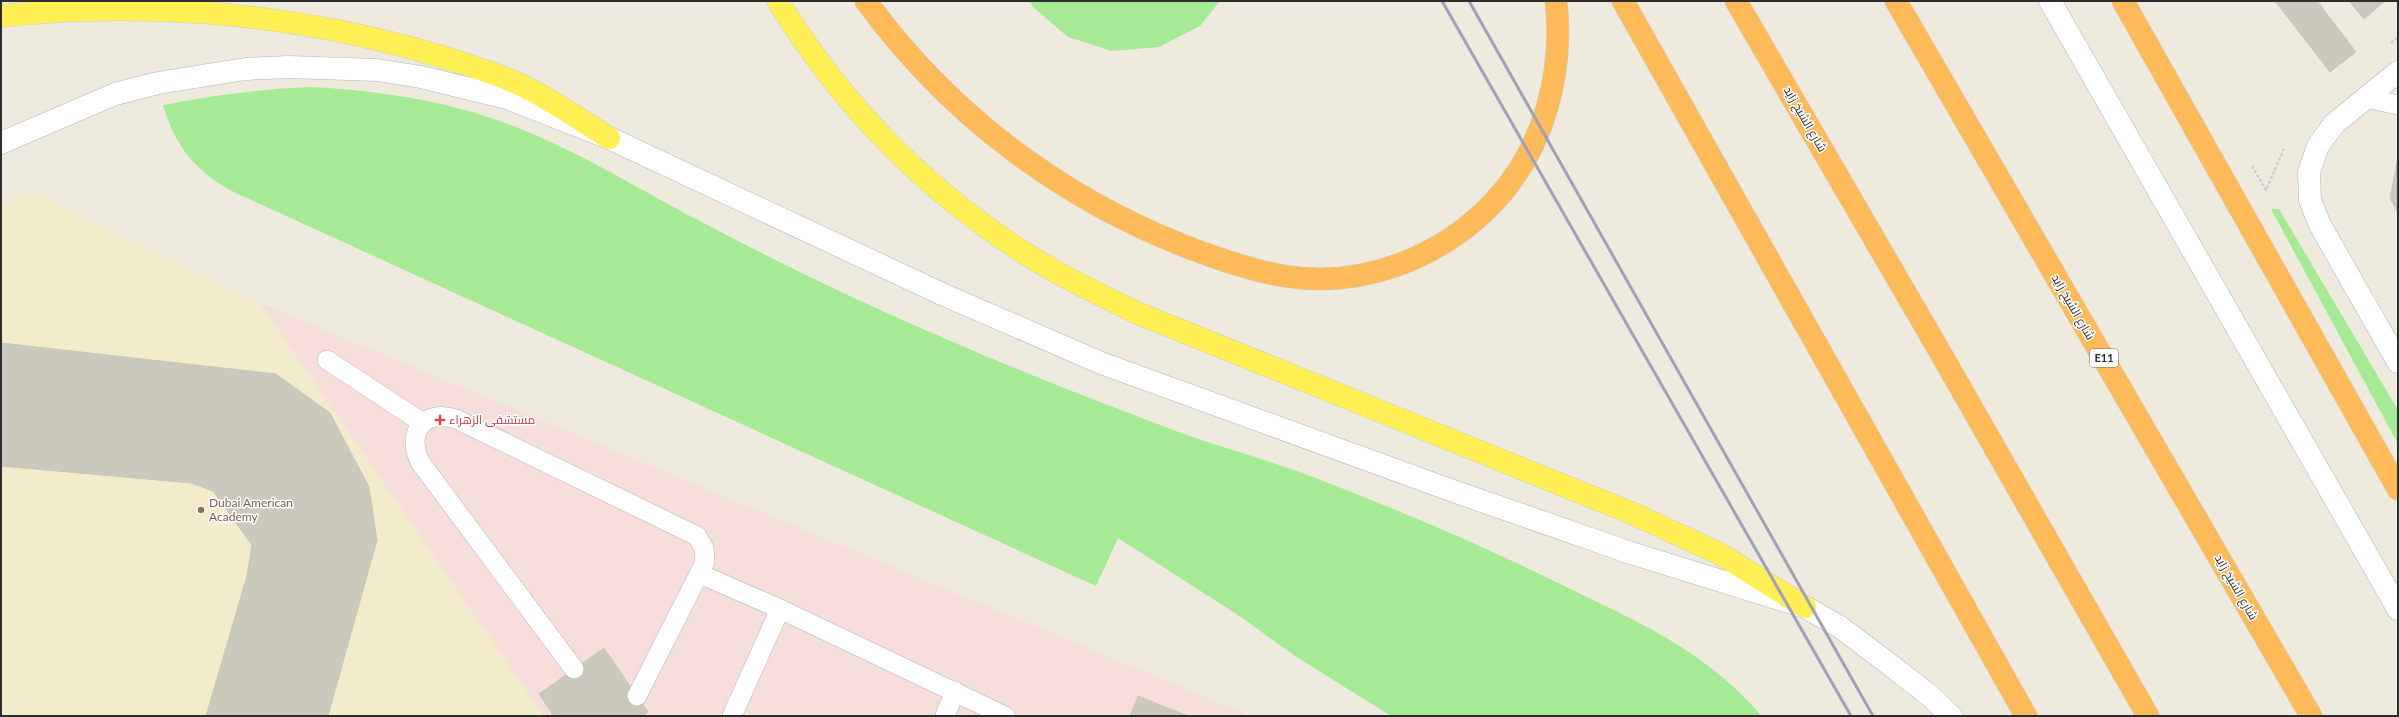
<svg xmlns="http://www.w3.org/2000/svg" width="2399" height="717" font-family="Lato,Cairo,sans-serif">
  <rect width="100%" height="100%" fill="#efeade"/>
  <path fill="#f2ebcc" d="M36 189 57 205 260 303 544 716H1V205Z"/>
  <path fill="#f6dedb" d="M260 303 819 536 1251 716H544Z"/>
  <path fill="#a6ea96" d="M1030 1H1220L1200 26 1159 47 1112 51 1068 37 1033 7Z
    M312 87C379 91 444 100 508 124 580 151 646 194 715 229 793 270 873 308 953 342 1029 375 1106 405 1184 434 1227 449 1271 461 1313 477 1396 509 1477 543 1556 582 1634 620 1703 648 1762 716H1391L1295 656 1241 617 1118 538 1096 586 238 194C198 175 175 147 163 105 213 95 261 89 312 87Z
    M2271 209H2279L2398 410V444Z"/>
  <path fill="#cbc8bc" stroke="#cbc7b7" d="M2275 1H2317L2356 52 2330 72Z
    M2349 1H2385L2364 19Z
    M2398 157V213L2390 198Z
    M1 343 276 374 330 413 369 487 377 540 328 716H206L247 576 252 545 213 491 191 483 1 466Z
    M604 648 648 712 642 716H554L539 694Z
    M1138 696 1188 716H1130Z"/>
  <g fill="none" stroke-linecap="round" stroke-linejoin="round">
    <defs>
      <path id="lane" d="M2366 98 2398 105
        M327 360 423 423
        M700 574 780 609 1005 716
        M574 669 420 462C406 432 423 409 456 419L697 536 704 548 705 562 637 696
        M732 716 780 609
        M945 716 955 691"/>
      <path id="secondary" d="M2050 1 2398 609
        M2398 72 2334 124 2318 146 2309 172 2310 200 2320 225 2398 362
        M1 143 115 94 158 83 245 69 289 67 377 70 421 77 507 98 609 138 942 294 1101 363 1456 492 1631 553 1805 607 1840 627 1885 661 1929 695 1951 716"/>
      <path id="primary" d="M778 1C840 102 923 188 1023 252 1058 275 1097 293 1135 312L1636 515 1720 554 1805 607
        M1 16C135 1 274 12 404 46 443 57 482 68 519 84 551 99 579 119 609 138"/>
      <path id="highway" d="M866 1C946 111 1056 195 1182 245 1215 258 1249 270 1284 276 1361 289 1441 258 1494 202 1544 149 1564 73 1556 1
        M1623 1 2026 716
        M1736 1 1940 352 2148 716
        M1896 1 2311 716
        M2123 1 2398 489"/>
    </defs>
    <use href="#lane" stroke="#b2b3c1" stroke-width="20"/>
    <use href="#secondary" stroke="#b2b3c1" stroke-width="23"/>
    <use href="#primary" stroke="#cdcdcd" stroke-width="23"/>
    <use href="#highway" stroke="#cdcdcd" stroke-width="23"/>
    <path stroke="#cdcdcd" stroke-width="2.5" stroke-dasharray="3 2" stroke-linecap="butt" d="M2391 43 2398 37
      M2252 166 2266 190 2284 149"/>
    <use href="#lane" stroke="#fff" stroke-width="19"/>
    <use href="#secondary" stroke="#fff" stroke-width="22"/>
    <use href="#primary" stroke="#fef054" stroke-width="22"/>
    <use href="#highway" stroke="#ffba59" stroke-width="22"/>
    <path stroke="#a0a0b9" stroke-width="3" d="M1442 1 1851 716
      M1469 1 1873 716"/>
  </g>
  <path fill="#e0444e" stroke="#fff" stroke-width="1.5" d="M438 414h4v4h4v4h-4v4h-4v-4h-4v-4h4z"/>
  <circle fill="#8d6e63" stroke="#fff" stroke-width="1.5" cx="201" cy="510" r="4"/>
  <g text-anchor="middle" stroke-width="3" stroke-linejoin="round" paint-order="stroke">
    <rect fill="#fff" stroke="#6c6c6c" stroke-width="1" x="2090" y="349" width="28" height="18" rx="3"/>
    <g font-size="11" font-weight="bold" fill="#2d2d2d">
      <text x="2104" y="362">E11</text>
    </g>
    <g font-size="12" fill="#2d2d2d" stroke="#fff">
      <text transform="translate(1805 119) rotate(60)" y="4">شارع الشيخ زايد</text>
      <text transform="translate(2073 307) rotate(60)" y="4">شارع الشيخ زايد</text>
      <text transform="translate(2236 587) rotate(60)" y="4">شارع الشيخ زايد</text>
    </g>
    <g font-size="12" fill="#be3a42" stroke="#fff" text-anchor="start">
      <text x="449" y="424">مستشفى الزهراء</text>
    </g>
    <g font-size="12" fill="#785e54" stroke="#fff" text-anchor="start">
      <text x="209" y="507">Dubai American<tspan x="209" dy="14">Academy</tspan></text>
    </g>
  </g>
  <rect width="2399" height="717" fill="none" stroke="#2d2d2d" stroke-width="4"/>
</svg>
